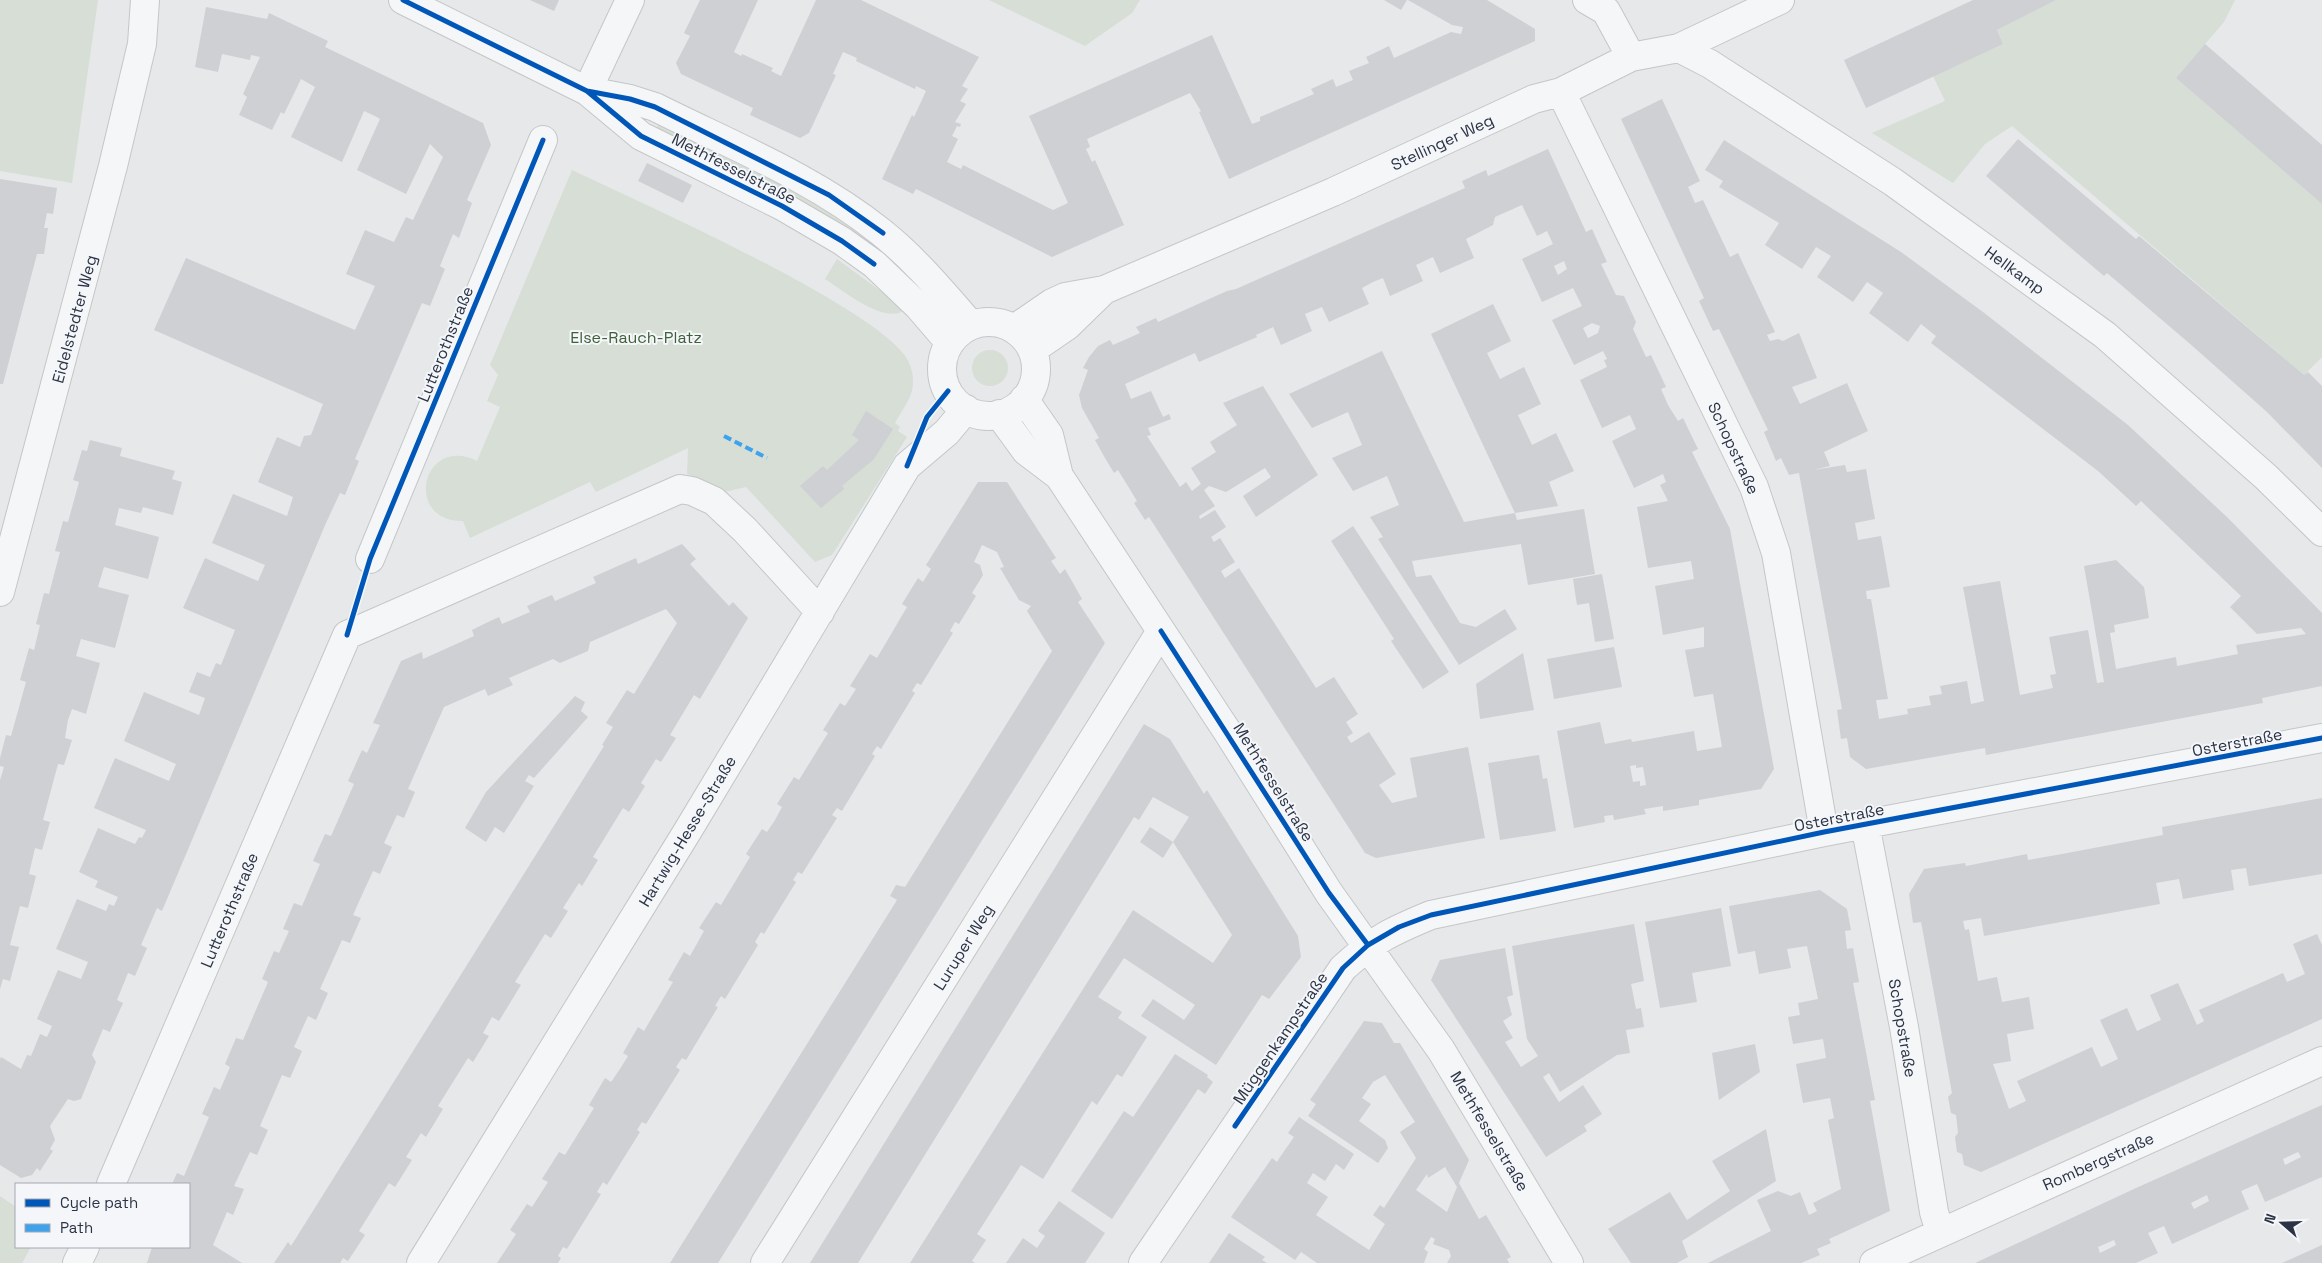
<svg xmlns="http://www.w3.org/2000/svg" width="2322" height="1263" font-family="'Space Grotesk',sans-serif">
  <rect width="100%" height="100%" fill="#e6e8ea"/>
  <path fill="#d6ded6" d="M0 0H98L72 183 0 171Z
    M989 0H1140L1132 13 1085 46Z
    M2056 0H2235L2224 22 2176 78 2322 204V357L2304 375 2012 126 1985 144 1953 183 1872 133 1945 101 1933 76 2003 44 1997 30Z
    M658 125C730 161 822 199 884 251 897 262 909 275 922 288L916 293 654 132Z
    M572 170C630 198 894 314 910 365 919 390 907 402 895 423L900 427 898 431 907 437 832 555 815 562 746 487 720 493 714 485 687 474 688 448 596 492 590 482 470 538 463 521C403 522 422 434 477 461L500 407 487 401 498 375 490 365Z
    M837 259 905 309C887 327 841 289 825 279Z
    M972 368a18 18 0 1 1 36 0a18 18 0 1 1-36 0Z
    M0 1196 16 1207V1247H31L22 1263H0Z"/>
  <path fill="#ced0d3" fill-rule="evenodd" d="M530 0H559L554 11Z
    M700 0H758L734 52 741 56 742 54 773 68 771 71 781 76 816 0H861L979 57 962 86 968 89 960 101 966 104 955 122 961 124 960 127 957 126 952 136 958 139 947 162 961 169 963 165 1053 210 1068 203 1029 116 1212 35 1252 124 1260 121V117L1314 94 1311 89 1333 79 1336 87 1353 80 1349 71 1369 63 1366 57 1389 46 1394 58 1451 32 1461 34 1463 27 1452 25 1408 0H1487L1535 29V41L1229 179 1199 112 1201 111 1190 93 1087 139 1090 147 1086 149 1092 162 1095 160 1124 225 1052 257 916 189 913 194 882 179 912 115 914 117 926 91 916 86 915 89 856 61 857 58 843 52 833 74 836 75 809 133 800 138 750 115 753 108 681 74 676 63 690 36 684 33Z
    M1384 0H1407L1401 10Z
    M1973 0H2056L1997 30 2003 44 1866 108 1844 60Z
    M206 7 267 19 269 13 328 41 325 47 483 123 491 145 467 200 472 203 459 238 453 234 440 266 445 269 430 306 422 303 355 459 359 461 345 495 340 493 326 523 162 911 157 908 141 945 147 948 135 976 128 973 117 1000 123 1003 110 1032 103 1029 92 1055 96 1062 81 1099 74 1101 68 1099 50 1126 55 1140 50 1149 53 1151 40 1171 37 1168 32 1175 21 1178 0 1165V1059L1 1057 21 1069 27 1055 31 1056 40 1034 47 1037 52 1026 37 1019 58 970 81 979 88 962 56 949 77 899 106 911 109 904 114 906 118 897 95 887 98 881 79 872 98 828 135 844 139 837 142 838 146 830 94 808 115 758 169 781 176 764 124 741 144 692 199 715 205 698 189 692 197 672 210 677 216 663 221 665 235 630 183 608 205 558 258 581 265 565 212 543 233 494 287 516 293 497 258 482 277 437 300 447 304 436 311 435 323 404 154 330 186 258 355 330 375 286 346 274 365 230 394 242 406 217 413 220 443 157 430 144 406 194 357 170 380 119 375 116 364 111 342 162 291 137 315 87 301 79 284 114 281 112 272 130 239 115 247 97 243 94 260 57 251 55 250 60 222 54 218 72 195 67Z
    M2205 44 2322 145V204L2176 78Z
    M1662 99 1700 181 1688 187 1695 203 1703 200 1730 257 1738 253 1775 332 1767 335 1770 341 1778 339 1783 341 1799 333 1817 378 1792 387 1800 404 1847 383 1868 431 1824 452 1830 466 1813 470 1845 465 1847 472 1866 469 1875 519 1855 523 1858 540 1881 536 1890 587 1866 591 1867 599H1871L1888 699 1876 700 1879 719 1908 714 1907 709 1931 705 1929 696 1942 694 1940 686 1967 681 1971 704 1984 701 1963 587 2000 581 2020 695 2053 688 2050 675 2056 674 2049 637 2088 630 2097 683 2104 682 2084 566 2116 560 2144 587 2149 618 2114 625 2115 632 2110 633 2116 669 2176 657 2177 666 2238 654 2236 645 2306 634 2301 628 2257 634 2230 607 2241 596 2141 501 2136 506 2098 471 1931 343 1936 336 1921 324 1908 342 1869 313 1883 293 1876 288 1867 282 1853 302 1817 277 1831 256 1816 247 1802 269 1765 245 1779 223 1719 187 1723 181 1705 170 1724 140 1901 252 1983 312 2128 425 2227 517 2322 613V686L2262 698 2263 703 1986 755 1985 748 1866 769 1850 757 1847 738 1841 739 1837 710 1842 709 1799 473 1789 475 1781 458 1776 461 1764 432 1768 430 1719 329 1713 331 1699 301 1704 298 1621 119Z
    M2018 139 2136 239 2139 236 2304 375 2308 372 2322 386V468L2267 412 2189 343 2107 273 2104 276 1986 176Z
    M1548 149 1586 232 1592 229 1607 262 1601 264 1616 295 1624 296 1636 322 1633 329 1646 357 1651 355 1666 387 1661 389 1668 405 1678 421 1683 418 1698 449 1692 452 1730 529 1774 769 1761 789 1699 800V805L1663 811V806L1644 809 1646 814 1614 820 1613 815 1604 816 1605 822 1574 828 1557 731 1600 722 1605 744 1631 739 1632 742 1694 731 1697 751 1722 747 1713 694 1694 697 1685 650 1704 647V627L1663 635 1655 586 1694 579 1691 561 1648 568 1637 507 1668 501 1660 485 1666 482 1663 474 1634 488 1612 441 1636 429 1630 415 1602 428 1580 380 1607 367 1604 360 1607 359 1603 351 1574 365 1552 320 1582 306 1573 288 1542 302 1522 259 1553 244 1547 231 1537 236 1522 205 1495 217 1493 225 1466 239 1474 258 1440 273 1433 257 1416 265 1423 281 1390 296 1383 278 1373 282 1362 288 1369 304 1329 322 1322 307 1305 314 1312 331 1281 345 1273 327 1256 335 1257 337 1199 362 1195 353 1125 384 1131 399 1151 391 1163 417 1169 414 1171 419 1148 428 1151 435 1147 436 1180 487 1186 482 1192 491 1201 484 1191 468 1216 452 1210 442 1237 425 1223 403 1263 386 1318 475 1256 517 1243 496 1271 477 1265 468 1226 492 1209 486 1204 490 1215 506 1199 516 1200 519 1215 510 1226 527 1211 537 1214 542 1220 538 1235 562 1221 571 1225 578 1239 568 1316 688 1334 677 1358 714 1346 722 1353 733 1347 737 1351 743 1369 732 1396 774 1379 785 1392 803 1417 797 1410 758 1468 747 1485 838 1376 858 1365 853 1149 517 1145 520 1134 503 1137 501 1118 470 1114 473 1105 458 1095 440 1099 438 1082 408 1079 395 1088 370 1083 368 1089 357 1098 346 1110 340 1113 345 1140 333 1136 327 1156 318 1158 322 1227 291 1236 289 1465 188 1462 181 1486 170 1488 176ZM1564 261 1567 269 1558 275 1554 266ZM1592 323 1600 326 1598 333 1588 338 1583 328ZM1636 765V768L1643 767 1646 785 1640 786V781L1633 782 1630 766Z
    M647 163 692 185 683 203 638 181Z
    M0 179 57 188 53 214 47 213 44 228H48L44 254H37L3 384H0Z
    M1493 304 1511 341 1487 353 1500 379 1524 367 1541 404 1518 415 1532 445 1556 433 1574 471 1549 482 1558 506 1515 513 1431 334Z
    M1382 351 1464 522 1515 513 1517 520 1584 509 1595 574 1528 585 1521 544 1412 561 1416 577 1431 575 1460 623 1476 627 1505 609 1517 629 1459 665 1378 539 1383 537 1370 517 1399 505 1387 476 1353 491 1332 458 1362 445 1348 412 1312 428 1289 394Z
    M866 411 893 429 874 459 842 486 844 489 821 508 800 486 823 466 827 470 859 440 852 435Z
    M90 440 122 448 120 456 175 471 172 479 182 482 173 515 143 507 141 513 119 508 115 525 159 537 148 579 104 567 98 587 129 595 115 648 81 639 76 656 100 663 86 714 72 709 68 720 65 738 72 740 64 765 58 764 43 820 50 822 42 850 35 848 29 874 36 876 28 908 20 906 10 945 19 947 10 981 3 979 0 989V780L4 767 0 766V758L6 735 11 736 26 682 20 680 29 648 34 650 40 625 36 624 44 593 49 594 60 552 55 551 63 521 68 522 79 482 73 480 82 450 87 451Z
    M978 482H1007L1056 558 1051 561 1060 574 1065 569 1082 599 1078 602 1105 643 1076 690 718 1263H670L897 900 890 896 896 885 905 887 1052 651 1027 611 1031 606 1019 600 1000 568 1004 567 997 552 982 545 974 562 980 565 983 575 972 593 976 596 959 624 955 622 950 631 953 633 921 685 917 683 912 691 915 693 881 749 877 746 872 754 875 756 842 811 837 808 832 815 837 818 802 874 798 872 793 880 796 882 764 934 761 932 755 942 758 945 725 999 721 996 715 1006 718 1007 686 1060 682 1058 676 1067 680 1070 646 1124 642 1122 637 1130 640 1132 607 1185 603 1182 597 1192 601 1194 567 1249 563 1247 558 1256 561 1258 558 1263H497L516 1234 510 1230 527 1204 532 1207 548 1182 542 1179 559 1152 565 1155 594 1108 589 1105 605 1078 611 1082 620 1069 628 1056 623 1053 638 1027 644 1031 673 982 668 980 684 952 690 956 704 931 699 928 716 902 721 905 750 857 746 854 762 829 767 832 775 820 782 807 777 804 794 777 799 780 828 733 823 730 840 703 845 706 856 689 850 686 870 654 877 658 907 607 902 604 918 578 923 582 931 569 926 565Z
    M1353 526 1449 672 1423 689 1391 641 1394 639 1331 541Z
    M682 544 696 559 690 564 729 606 733 602 748 618 700 699 694 695 670 735 676 738 661 762 656 759 641 783 645 786 629 812 623 808 593 857 598 860 582 886 579 883 570 897 563 908 568 911 551 938 545 934 515 982 521 985 499 1021 492 1017 483 1033 489 1036 473 1062 468 1058 438 1106 443 1109 426 1137 421 1133 406 1157 412 1160 395 1187 389 1183 359 1231 365 1235 348 1261 343 1258 340 1263H274L288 1242 291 1246 604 746 602 745 613 727 606 723 627 690 634 694 677 623 666 609 590 642 588 651 560 663 553 659 509 678 513 685 488 696 485 689 444 707 408 789 415 792 404 818 397 815 384 843 392 847 380 874 373 871 362 895 353 915 361 918 350 943 342 940 320 989 328 993 316 1020 308 1016 294 1047 302 1051 290 1078 282 1075 260 1126 268 1130 257 1155 250 1152 234 1186 244 1189 233 1215 227 1212 213 1245 242 1263H147L152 1247H189V1184H172L177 1173 184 1176 209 1117 202 1114 214 1087 220 1090 230 1067 225 1064 236 1038 243 1040 268 982 262 979 274 951 279 953 289 931 283 929 294 903 302 906 320 864 313 861 325 834 331 836 354 784 348 781 362 750 367 753 373 740 380 725 373 723 401 661 422 652 423 659 474 636 472 630 486 623 499 617 502 624 530 612 527 606 540 600 552 595 555 601 596 583 593 577 636 558 638 564Z
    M1602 574 1614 639 1595 642 1589 603 1577 605 1573 579Z
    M1614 647 1622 687 1554 699 1547 659Z
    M1523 653 1534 710 1480 719 1476 684Z
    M575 696 585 702 581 711 588 717 534 778 529 775 525 781 534 786 504 833 495 827 486 842 465 828 486 792Z
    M1144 724 1170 739 1204 794 1207 790 1298 936 1301 957 1269 999 1262 995 1216 1065 1141 1016 1153 999 1184 1020 1195 1005 1124 958 1098 997 1122 1012 1118 1018 1147 1037 1122 1077 1117 1074 1097 1105 1092 1101 1043 1179 1021 1165 977 1234 986 1240 972 1261 975 1263H910L1133 910 1213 963 1232 935 1173 842 1189 817 1153 797 1139 820 1134 817 858 1263H810Z
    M1539 755 1543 779 1547 778 1556 831 1500 840 1488 763Z
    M2322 798V874L2249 886 2246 868 2231 870 2234 890 2183 899 2179 879 2156 883 2160 904 1984 936 1981 918 1963 921 1965 930 1969 929 1978 981 1997 977 2002 1002 2029 997 2034 1029 2007 1034 2011 1061 1993 1064 2009 1109 2026 1101 2017 1081 2092 1047 2101 1067 2118 1059 2100 1020 2127 1008 2137 1031 2161 1020 2150 995 2178 983 2197 1025 2204 1021 2199 1010 2283 973 2287 982 2305 974 2293 944 2317 934 2322 945V1019L1981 1172 1964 1165 1962 1154 1957 1152 1955 1137 1958 1133 1957 1123 1956 1115 1951 1113 1948 1097 1952 1093 1922 927 1921 922 1913 923 1909 894 1924 869 1965 863 1966 866 2027 854 2028 860 2062 854 2163 835 2162 827Z
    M1150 827 1173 842 1163 858 1140 842Z
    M1820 890 1847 909 1851 930 1845 931 1847 949 1853 948 1859 982 1853 983 1875 1100 1870 1101 1890 1211 1829 1239 1831 1243 1817 1249 1820 1255 1801 1263H1708L1771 1231 1757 1200 1778 1191 1791 1196 1800 1192 1809 1215 1817 1211 1813 1203 1841 1189 1828 1120 1834 1118 1830 1098 1803 1103 1796 1064 1826 1058 1823 1039 1793 1044 1788 1017 1800 1015 1798 1003 1818 999 1807 946 1787 949 1791 968 1759 974 1755 951 1738 954 1729 906Z
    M1721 908 1731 966 1692 973 1697 1002 1660 1008 1645 922Z
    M1634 924 1644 981 1631 984 1636 1009 1641 1008 1644 1027 1626 1030 1630 1053 1617 1055 1560 1092 1549 1073 1543 1077 1559 1102 1583 1085 1602 1114 1584 1126 1587 1131 1546 1157 1431 980 1440 960 1505 948 1513 995 1507 997 1512 1015 1503 1021 1513 1038 1505 1042 1521 1067 1538 1056 1527 1039 1512 946Z
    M1364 1021 1382 1023 1394 1043H1400L1469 1160 1459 1183 1479 1219 1486 1215 1511 1257 1507 1259 1509 1263H1447L1451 1256 1449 1250 1433 1244 1435 1239 1431 1237 1424 1249 1428 1252 1424 1263H1317L1301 1252 1295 1260 1231 1217 1272 1158 1277 1162 1280 1157 1294 1137 1288 1133 1299 1117 1354 1154 1344 1170 1336 1164 1325 1181 1313 1173 1307 1183 1328 1197 1316 1215 1369 1250 1385 1224 1373 1215 1380 1205 1384 1208 1416 1158 1400 1132 1415 1122 1385 1075 1373 1082 1362 1098 1371 1104 1359 1121 1385 1140 1388 1148 1378 1163 1308 1116 1316 1104 1310 1100ZM1445 1167 1457 1187 1447 1212 1416 1190 1427 1174 1428 1178Z
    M1755 1044 1760 1072 1719 1100 1712 1053Z
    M1175 1054 1208 1075 1207 1077 1213 1082 1205 1094 1198 1089 1112 1219 1071 1191 1124 1111 1133 1117Z
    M2322 1105V1177L2265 1202 2257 1184 2241 1191 2249 1209 2172 1244 2164 1226 2148 1233 2158 1253 2136 1263H1975L2136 1188ZM2298 1152 2301 1157 2285 1165 2283 1159ZM2207 1195 2209 1201 2194 1209 2191 1203ZM2114 1240 2116 1245 2100 1253 2098 1247Z
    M1766 1129 1776 1181 1682 1241 1688 1257 1677 1263H1631L1608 1229 1670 1192 1687 1220 1730 1191 1712 1161Z
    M1059 1201 1105 1233 1085 1263H1006L1023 1238 1037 1248 1045 1236 1038 1231Z
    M1229 1233 1265 1257 1262 1260 1267 1263H1209Z
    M2322 1245V1263H2282Z"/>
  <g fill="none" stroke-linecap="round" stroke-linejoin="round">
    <defs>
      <path id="minor" d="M403 0 587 91 641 136 782 206 842 241 874 264 919 307 950 343
        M1587 0 1606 11 1631 57
        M1679 48 1710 64 1893 182 2105 335 2266 477 2322 532
        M587 91 630 0
        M588 91 630 99 655 107C731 145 814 178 881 232 915 259 943 293 971 325
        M1561 92 1754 487 1776 553 1824 832
        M942 369a47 47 0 1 1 94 0a47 47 0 1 1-94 0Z
        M1014 329 1052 303 1065 297 1104 290 1333 192 1534 99 1561 92 1631 57 1679 48 1780 0
        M1032 350 1067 326 1104 290
        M1024 399 1049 435 1059 476
        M999 414 1026 451 1059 476 1227 731 1329 893 1441 1050 1569 1263
        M370 559 543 140
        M0 592 113 166 142 44 145 0
        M1865 824 1904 1027 1934 1212 1940 1232
        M111 1184 347 635 680 489 692 491 714 501 745 530 820 612
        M77 1263 85 1247
        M421 1263 687 832 907 466 947 432 966 409
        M765 1263 1161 631
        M1143 1263 1343 968C1375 939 1392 931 1431 915L1824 832 2322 738
        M1874 1263 2322 1061"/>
    </defs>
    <use href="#minor" stroke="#c4c6c8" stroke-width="30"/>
    <use href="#minor" stroke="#f5f6f7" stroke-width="28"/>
    <path stroke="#3ea3ec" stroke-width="4" stroke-dasharray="8 4" stroke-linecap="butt" d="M724 436 767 458"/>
    <defs>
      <path id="cycleway" d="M403 0 587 91 641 136 782 206 842 241 874 264
        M587 91 630 99 655 107 829 195 883 233
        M907 466 927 417 948 391
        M1161 631 1329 893 1368 945
        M347 635 370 559 543 140
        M1235 1126 1343 968 1368 945 1399 927 1431 915 1824 832 2322 738"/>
    </defs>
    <use href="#cycleway" stroke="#f4f6f9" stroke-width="8"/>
    <use href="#cycleway" stroke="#0057b8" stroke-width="5"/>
  </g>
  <g text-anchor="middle" stroke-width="4" stroke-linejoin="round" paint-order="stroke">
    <g font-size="16" fill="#2b3445" stroke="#f4f6f9">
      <text transform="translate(1442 142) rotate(-25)" y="6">Stellinger Weg</text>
      <text transform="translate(734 168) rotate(27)" y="6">Methfesselstraße</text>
      <text transform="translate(2015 270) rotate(36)" y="6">Hellkamp</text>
      <text transform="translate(74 319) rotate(-75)" y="6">Eidelstedter Weg</text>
      <text transform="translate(445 344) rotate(-68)" y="6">Lutterothstraße</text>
      <text transform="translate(1734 448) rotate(65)" y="6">Schopstraße</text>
      <text transform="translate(2237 742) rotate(-11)" y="6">Osterstraße</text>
      <text transform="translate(1274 782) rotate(58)" y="6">Methfesselstraße</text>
      <text transform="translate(1839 817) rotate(-11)" y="6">Osterstraße</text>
      <text transform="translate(687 831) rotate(-59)" y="6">Hartwig-Hesse-Straße</text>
      <text transform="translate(229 910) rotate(-67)" y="6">Lutterothstraße</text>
      <text transform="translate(963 947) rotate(-58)" y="6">Luruper Weg</text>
      <text transform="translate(1903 1028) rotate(80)" y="6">Schopstraße</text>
      <text transform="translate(1280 1038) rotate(-56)" y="6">Müggenkampstraße</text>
      <text transform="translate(1490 1131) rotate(59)" y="6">Methfesselstraße</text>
      <text transform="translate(2098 1161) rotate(-24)" y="6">Rombergstraße</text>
    </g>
    <g font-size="16" fill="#3f6138" stroke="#f4f6f9">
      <text x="636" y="343">Else-Rauch-Platz</text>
    </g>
  </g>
  <rect x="15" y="1183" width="175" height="65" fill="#f4f6f9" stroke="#a4a8b1"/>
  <rect x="25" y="1199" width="25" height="8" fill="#0057b8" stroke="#a4a8b1"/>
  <text x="60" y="1208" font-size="15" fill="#2b3445">Cycle path</text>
  <rect x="25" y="1224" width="25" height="8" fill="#3ea3ec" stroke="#a4a8b1"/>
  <text x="60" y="1233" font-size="15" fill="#2b3445">Path</text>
  <g transform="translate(2282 1223) rotate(290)" stroke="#f4f6f9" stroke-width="4" paint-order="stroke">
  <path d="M0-4L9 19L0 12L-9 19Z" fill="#2b3445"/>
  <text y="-8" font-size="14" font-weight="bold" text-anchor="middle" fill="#2b3445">N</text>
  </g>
</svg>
